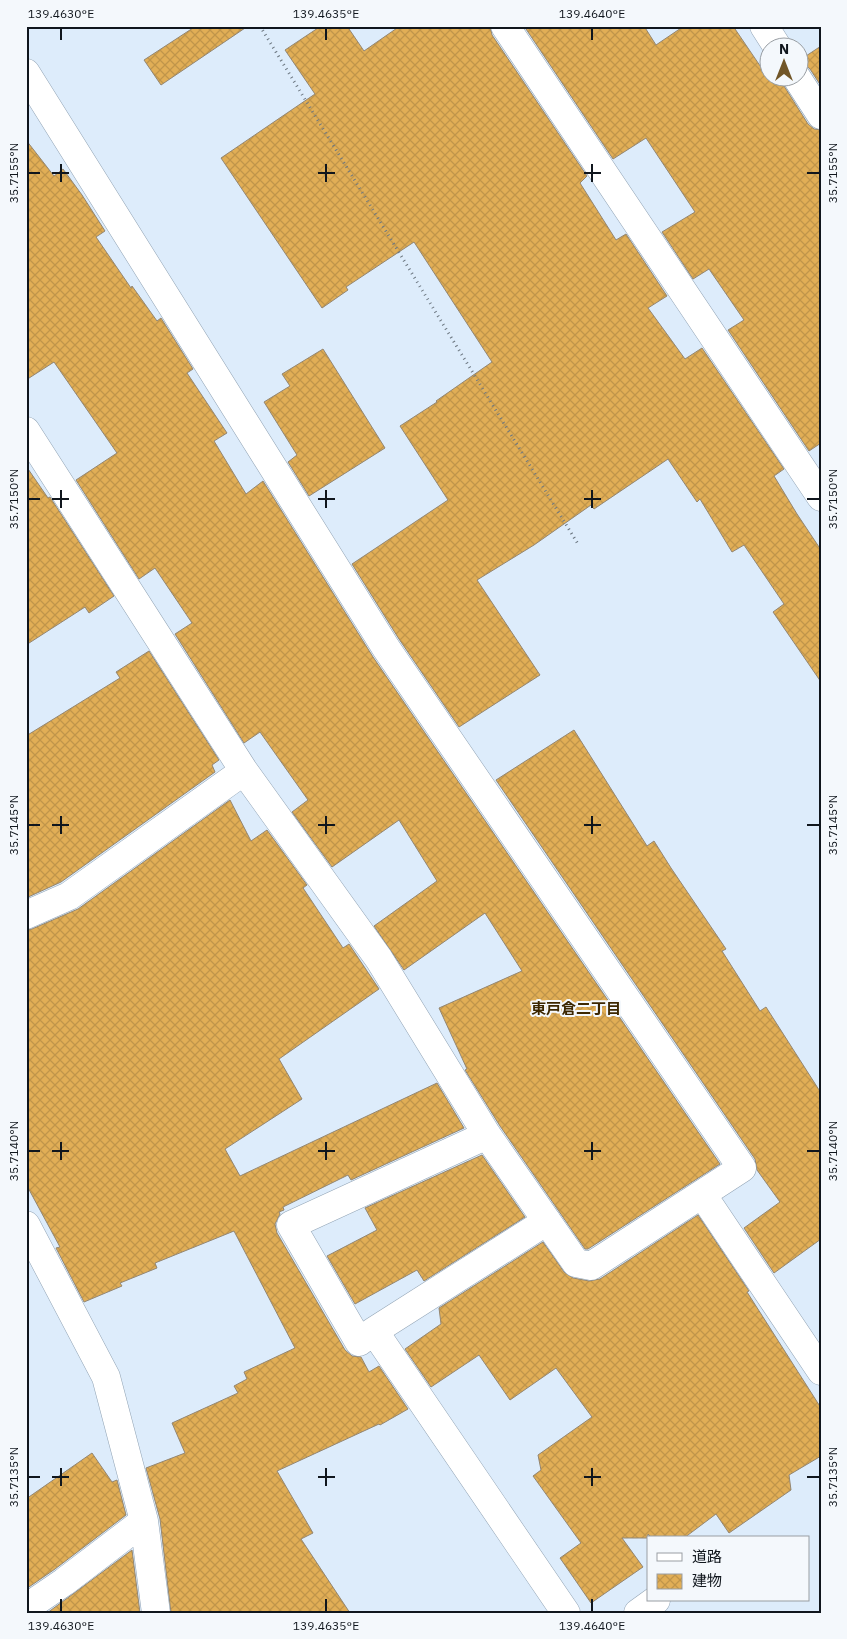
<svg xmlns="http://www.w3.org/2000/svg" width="847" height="1639" font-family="'IBM Plex Sans','Noto Sans JP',sans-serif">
  <defs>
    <pattern id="building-cross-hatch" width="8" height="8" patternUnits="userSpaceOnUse" patternTransform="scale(1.25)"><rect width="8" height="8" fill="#e1ae56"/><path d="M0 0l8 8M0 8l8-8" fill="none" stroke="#c0954a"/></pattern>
  </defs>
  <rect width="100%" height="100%" fill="#ddecfb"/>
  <path fill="url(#building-cross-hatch)" stroke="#938672" d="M196 26H248L161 85 144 60Z
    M321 26H347L364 51 400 26H490L492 35 587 176 580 183 616 240 626 234 667 296 648 308 685 359 702 348 784 469 774 476 797 514 821 550V682L773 612 784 604 744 545 732 552 700 499 697 502 668 459 594 509 591 505 534 545 477 580 540 675 459 727 399 639 352 564 448 500 400 426 437 402 436 401 492 362 414 242 346 287 348 290 322 308 221 158 315 94 285 50Z
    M524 26H644L656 45 684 26H733L769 79 772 78H782L784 86 808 124 814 129 821 130V443L809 451 728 330 744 320 709 269 693 279 662 232 695 212 646 138 613 159Z
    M821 46V86L810 69 804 64 800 63V60Z
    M26 140 54 176 63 169 82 195 105 231 96 237 131 288 132 286 157 321 161 318 193 369 187 373 227 433 214 441 246 494 263 481 373 657 720 1164 588 1249H585L500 1126 465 1070 467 1069 439 1008 522 971 485 913 404 970 374 926 437 881 399 820 332 867 292 812 308 800 260 732 244 743 175 634 192 623 155 568 139 579 76 480 117 453 54 362 26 380Z
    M323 349 385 448 309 496 288 462 297 455 264 402 290 386 282 374Z
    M26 466 48 498 50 497 114 596 89 613 85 607 26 645Z
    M149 651 219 760 212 765 215 772 61 882 26 898V736L120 678 116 672Z
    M574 730 647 846 654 841 671 868 726 949 722 951 760 1011 766 1007 821 1093V1239L774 1273 744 1228 780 1202 757 1170 755 1159 496 780Z
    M230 800 251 841 267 830 307 885 303 888 343 948 349 944 379 989 279 1059 302 1099 225 1149 240 1176 437 1083 464 1128 351 1180 348 1175 283 1207 284 1210 279 1212 280 1214 275 1224 277 1233 345 1350 352 1356 361 1357 369 1372 379 1366 408 1409 380 1425 379 1424 277 1471 313 1533 301 1539 350 1613H171L160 1519 146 1468 185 1453 172 1423 238 1393 234 1386 247 1379 244 1372 295 1348 234 1231 155 1263 157 1268 120 1283 122 1286 84 1302 56 1248 60 1247 26 1184V930L32 929 78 909Z
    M482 1155 525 1217 424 1281 417 1270 355 1304 327 1256 377 1230 365 1208Z
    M698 1215 749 1291 747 1292 821 1408V1456L789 1475 791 1490 729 1533 716 1514 684 1538H652L648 1534V1538H622L643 1567 591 1603 560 1558 581 1543 533 1476 541 1470 538 1455 592 1417 556 1368 510 1400 479 1355 431 1387 405 1349 441 1324 439 1308 543 1242 564 1272 573 1278 589 1281 600 1279Z
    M92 1453 112 1482 117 1480 126 1515 55 1569 26 1589V1499Z
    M132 1550 140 1613H47L73 1594Z"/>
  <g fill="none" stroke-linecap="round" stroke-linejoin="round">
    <defs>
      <path id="minor" d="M505 26 821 497
        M764 26 778 48
        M26 73 386 648 742 1168 702 1194 821 1371
        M797 78 821 115
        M26 431 244 771 379 959 487 1135 576 1263 591 1266 702 1194
        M26 915 69 896 244 771
        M487 1135 291 1225 359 1342 374 1331 566 1613
        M26 1225 106 1377 144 1521 156 1613
        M374 1331 547 1221
        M26 1608 64 1582 144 1521
        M638 1613 656 1600"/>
    </defs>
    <use href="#minor" stroke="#92a4b5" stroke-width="29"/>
    <path stroke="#6d7882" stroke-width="3" stroke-dasharray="1 4" stroke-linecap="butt" d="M260 26 578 544"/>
    <use href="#minor" stroke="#fff" stroke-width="28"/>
  </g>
  <path fill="none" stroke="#10161d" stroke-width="2" d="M61 28V40M326 28V40M592 28V40M61 164V182M326 164V182M592 164V182M28 173H40M52 173H69M318 173H335M584 173H601M807 173H820M61 490V508M326 490V508M592 490V508M28 499H40M52 499H69M318 499H335M584 499H601M807 499H820M61 816V834M326 816V834M592 816V834M28 825H40M52 825H69M318 825H335M584 825H601M807 825H820M61 1142V1160M326 1142V1160M592 1142V1160M28 1151H40M52 1151H69M318 1151H335M584 1151H601M807 1151H820M61 1468V1486M326 1468V1486M592 1468V1486M28 1477H40M52 1477H69M318 1477H335M584 1477H601M807 1477H820M61 1599V1612M326 1599V1612M592 1599V1612"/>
  <g text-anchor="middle" stroke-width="4" stroke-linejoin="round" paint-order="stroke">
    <g font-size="15" font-weight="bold" fill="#3c2701" stroke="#f4f8fc">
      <text x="576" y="1014">東戸倉二丁目</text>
    </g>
  </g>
  <rect width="847" height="1639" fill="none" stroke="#f4f8fc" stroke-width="55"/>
  <rect x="647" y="1536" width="162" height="65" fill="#f4f8fc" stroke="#999ea3"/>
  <rect x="657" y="1553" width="25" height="8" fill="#ffffff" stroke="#999ea3"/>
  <text x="692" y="1562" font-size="15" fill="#10161d">道路</text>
  <rect x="657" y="1574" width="25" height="15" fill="url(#building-cross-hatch)" stroke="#999ea3"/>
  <text x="692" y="1586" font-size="15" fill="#10161d">建物</text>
  <g transform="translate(784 62)"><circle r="24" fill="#f4f8fc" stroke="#999ea3"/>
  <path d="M0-4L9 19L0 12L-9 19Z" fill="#715628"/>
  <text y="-8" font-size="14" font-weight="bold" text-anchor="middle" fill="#10161d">N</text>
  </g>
  <rect x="28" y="28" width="792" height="1584" fill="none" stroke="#10161d" stroke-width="2"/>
  <g font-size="12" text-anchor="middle" fill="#10161d">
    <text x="61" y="18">139.4630°E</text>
    <text x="326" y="18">139.4635°E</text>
    <text x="592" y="18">139.4640°E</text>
    <text transform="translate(14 173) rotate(-90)" y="4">35.7155°N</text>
    <text transform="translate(833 173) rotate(-90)" y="4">35.7155°N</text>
    <text transform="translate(14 499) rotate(-90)" y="4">35.7150°N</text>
    <text transform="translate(833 499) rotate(-90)" y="4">35.7150°N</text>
    <text transform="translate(14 825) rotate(-90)" y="4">35.7145°N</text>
    <text transform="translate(833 825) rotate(-90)" y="4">35.7145°N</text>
    <text transform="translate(14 1151) rotate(-90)" y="4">35.7140°N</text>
    <text transform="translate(833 1151) rotate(-90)" y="4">35.7140°N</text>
    <text transform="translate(14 1477) rotate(-90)" y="4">35.7135°N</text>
    <text transform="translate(833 1477) rotate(-90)" y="4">35.7135°N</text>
    <text x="61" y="1630">139.4630°E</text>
    <text x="326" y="1630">139.4635°E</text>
    <text x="592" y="1630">139.4640°E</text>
  </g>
</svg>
